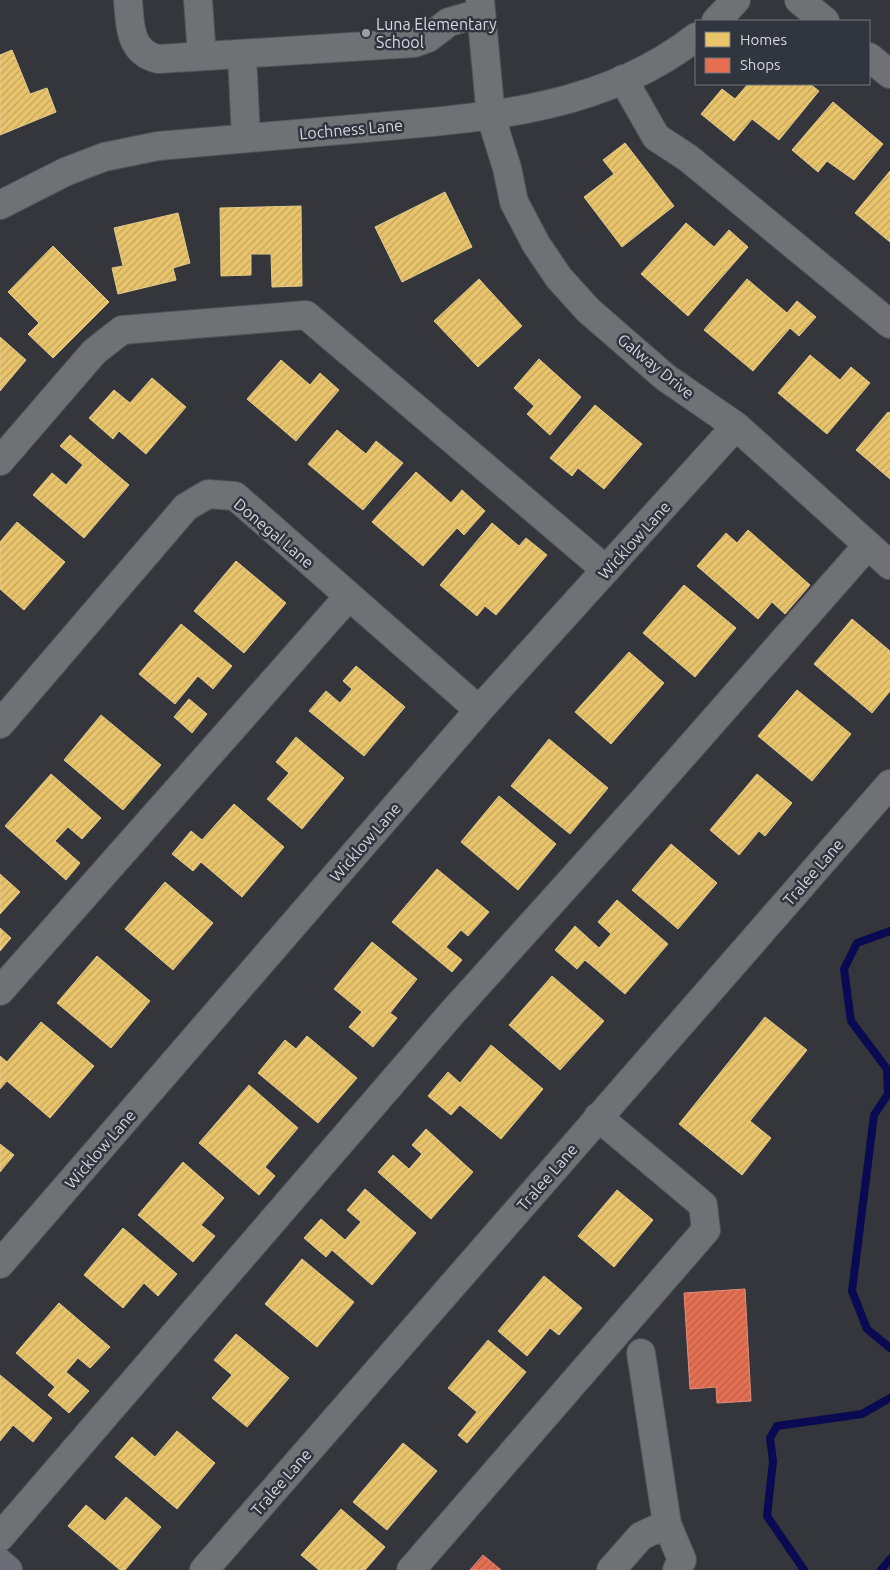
<svg xmlns="http://www.w3.org/2000/svg" width="890" height="1570" font-family="Ubuntu,sans-serif">
  <defs>
    <pattern id="homes-hatch" width="6" height="6" patternUnits="userSpaceOnUse" patternTransform="scale(1.25)"><rect width="6" height="6" fill="#e9c46a"/><path d="M-1 1l2-2M0 6l6-6M5 7l2-2" fill="none" stroke="#bfa360"/></pattern>
    <pattern id="shops-hatch" width="6" height="6" patternUnits="userSpaceOnUse" patternTransform="scale(1.25)"><rect width="6" height="6" fill="#e76f51"/><path d="M-1 1l2-2M0 6l6-6M5 7l2-2" fill="none" stroke="#b5614d"/></pattern>
  </defs>
  <rect width="100%" height="100%" fill="#34363b"/>
  <path fill="url(#homes-hatch)" stroke="#e3ca8d" d="M12 50 30 94 47 88 56 112 0 135V55Z
    M748 84H810L819 91 779 140 752 119 734 141 701 114 722 89 735 99Z
    M833 102 883 144 854 180 827 161 818 172 792 150Z
    M625 143 674 206 622 247 584 197 614 174 603 160Z
    M890 171V242L855 213Z
    M445 192 472 247 402 282 375 227Z
    M301 206 302 286 272 287 271 254H251V275L221 276 220 208Z
    M178 213 190 263 173 268 176 280 118 294 112 268 123 266 114 228Z
    M686 223 714 247 729 230 748 247 688 316 641 274Z
    M53 246 109 302 53 358 28 334 39 323 8 292Z
    M479 279 522 326 478 367 434 321Z
    M747 279 787 313 797 301 816 317 799 336 790 328 753 371 704 330Z
    M0 337 26 360 0 391Z
    M810 355 840 380 851 367 870 383 827 434 778 393Z
    M539 359 581 397 550 435 527 414 534 406 514 388Z
    M281 360 310 385 320 373 339 390 296 441 247 399Z
    M152 378 186 407 146 454 119 431 113 439 89 418 114 390 130 403Z
    M595 405 642 444 604 489 578 468 572 476 550 458Z
    M888 412 890 413V479L856 450Z
    M337 430 366 454 376 441 403 463 363 510 308 464Z
    M70 435 129 485 84 538 33 495 52 473 66 485 83 465 60 446Z
    M416 472 451 503 462 490 485 511 464 535 457 528 423 566 372 522Z
    M17 522 65 562 24 610 0 589V542Z
    M492 523 519 546 526 538 547 555 496 615 485 606 477 616 440 585Z
    M748 530 810 585 785 614 772 602 758 619 697 566 726 533 737 543Z
    M236 561 286 603 244 653 194 611Z
    M684 585 736 628 695 677 643 633Z
    M852 619 890 651V691L872 713 814 664Z
    M181 624 232 666 213 689 198 676 175 704 139 674Z
    M629 652 664 683 611 744 575 712Z
    M356 666 405 707 364 756 309 711 326 691 340 703 352 689 343 681Z
    M797 690 851 734 812 781 758 736Z
    M189 699 207 714 192 733 174 717Z
    M101 715 161 765 123 810 64 760Z
    M296 737 344 778 302 829 267 799 289 773 276 762Z
    M549 739 608 788 570 834 511 786Z
    M51 774 101 818 82 839 68 827 55 841 80 863 66 880 5 826Z
    M757 774 792 803 765 836 759 831 739 855 710 830Z
    M499 796 556 844 518 890 461 842Z
    M234 804 284 847 242 897 201 862 193 871 172 854 191 831 202 840Z
    M671 844 717 883 678 929 632 890Z
    M437 869 489 912 468 936 461 930 446 947 462 960 452 972 392 922Z
    M0 874 20 892 0 914Z
    M165 882 213 923 173 970 125 929Z
    M617 900 668 944 625 994 585 960 577 969 555 950 575 926 599 948 611 934 598 922Z
    M0 928 11 938 0 951Z
    M372 942 417 979 390 1013 397 1018 373 1047 349 1027 362 1012 334 989Z
    M97 956 150 1001 111 1048 57 1003Z
    M552 976 604 1021 560 1070 509 1025Z
    M765 1017 807 1050 750 1121 771 1138 742 1175 679 1124Z
    M41 1022 94 1066 50 1118 7 1081 0 1089V1056L7 1062Z
    M307 1036 357 1078 318 1123 258 1073 285 1040 296 1049Z
    M491 1045 543 1089 501 1139 460 1105 451 1115 428 1096 448 1072 460 1083Z
    M249 1085 298 1128 265 1167 275 1176 259 1195 199 1143Z
    M426 1129 473 1172 431 1219 378 1172 393 1155 409 1169 422 1154 412 1145Z
    M0 1144 14 1155 0 1172Z
    M183 1162 224 1198 201 1225 215 1236 193 1262 138 1215Z
    M365 1189 416 1233 372 1285 332 1250 326 1257 304 1238 321 1219 345 1240 361 1222 347 1210Z
    M617 1190 653 1220 614 1267 578 1236Z
    M123 1228 177 1274 158 1296 144 1283 123 1308 84 1275Z
    M302 1259 354 1302 317 1347 265 1304Z
    M544 1276 582 1308 559 1335 550 1328 527 1356 498 1331Z
    M59 1303 110 1347 90 1368 78 1358 66 1372 89 1391 69 1413 48 1395 55 1387 16 1353Z
    M236 1334 289 1378 247 1427 212 1398 232 1375 214 1360Z
    M488 1340 526 1372 467 1443 458 1435 477 1412 448 1388Z
    M0 1375 52 1418 33 1442 13 1425 0 1441Z
    M177 1431 215 1463 177 1509 115 1457 132 1437 155 1457Z
    M403 1443 437 1471 387 1530 353 1502Z
    M126 1497 161 1527 125 1570H120L68 1526 86 1505 105 1521Z
    M341 1509 385 1547 365 1570H319L301 1555Z"/>
  <path fill="url(#shops-hatch)" stroke="#e28e7c" d="M745 1289 751 1401 717 1403 716 1387 690 1389 684 1293Z
    M483 1555 501 1570H470Z"/>
  <g fill="none" stroke-linecap="round" stroke-linejoin="round">
    <path stroke="#090a51" stroke-width="8" d="M890 931 857 943 844 969 851 1021 887 1069 888 1094 874 1115 852 1291 867 1329 890 1348
      M804 1570 767 1516 773 1461 770 1438 777 1426 862 1414 890 1398
      M881 1570 890 1559"/>
    <defs>
      <path id="minor" d="M128 0C130 25 129 52 158 59L414 43 428 38 449 22 481 13
        M198 0 202 56
        M480 0 491 117 507 168 514 202 536 244 559 278 588 310 665 377 736 426 890 565
        M799 0 825 21
        M716 21 736 0
        M242 54 246 138
        M869 57 890 74
        M623 79 656 137 688 158 890 324
        M0 205 65 172 104 157 158 146C227 140 296 134 365 128 480 118 602 111 696 37
        M0 461 94 352 122 330 306 315 606 570
        M0 724 186 507 208 494 235 496 479 710
        M0 991 349 596
        M0 1264 479 710 736 426
        M641 1353 667 1524
        M0 1537 451 1014 641 803 868 545
        M204 1570 890 784
        M411 1570 706 1230 703 1205 598 1117
        M611 1570 641 1536 667 1524 682 1560 677 1570"/>
      <path id="major" d="M0 1563 8 1570"/>
    </defs>
    <use href="#minor" stroke="#515358" stroke-width="30"/>
    <use href="#major" stroke="#515358" stroke-width="30"/>
    <use href="#minor" stroke="#6f7175" stroke-width="28"/>
    <use href="#major" stroke="#6b6e76" stroke-width="28"/>
  </g>
  <circle fill="#9d9fa6" stroke="#31353e" stroke-width="2" cx="366" cy="33" r="5"/>
  <g text-anchor="middle" stroke-width="5" stroke-linejoin="round" paint-order="stroke">
    <g font-size="16" fill="#d6d8df" stroke="#31353e" text-anchor="start">
      <text x="376" y="30">Luna Elementary<tspan x="376" dy="18">School</tspan></text>
    </g>
    <g font-size="16" fill="#d6d8df" stroke="#31353e">
      <text transform="translate(351 129) rotate(-5)" y="6">Lochness Lane</text>
      <text transform="translate(656 366) rotate(39)" y="6">Galway Drive</text>
      <text transform="translate(274 533) rotate(40)" y="6">Donegal Lane</text>
      <text transform="translate(634 540) rotate(-48)" y="6">Wicklow Lane</text>
      <text transform="translate(365 842) rotate(-49)" y="6">Wicklow Lane</text>
      <text transform="translate(813 872) rotate(-49)" y="6">Tralee Lane</text>
      <text transform="translate(100 1149) rotate(-49)" y="6">Wicklow Lane</text>
      <text transform="translate(547 1177) rotate(-49)" y="6">Tralee Lane</text>
      <text transform="translate(281 1482) rotate(-49)" y="6">Tralee Lane</text>
    </g>
  </g>
  <rect x="695" y="20" width="175" height="65" fill="#31353e" stroke="#73767e"/>
  <rect x="705" y="32" width="25" height="15" fill="#e9c46a" stroke="#73767e"/>
  <text x="740" y="45" font-size="15" fill="#d6d8df">Homes</text>
  <rect x="705" y="58" width="25" height="15" fill="#e76f51" stroke="#73767e"/>
  <text x="740" y="70" font-size="15" fill="#d6d8df">Shops</text>
</svg>
